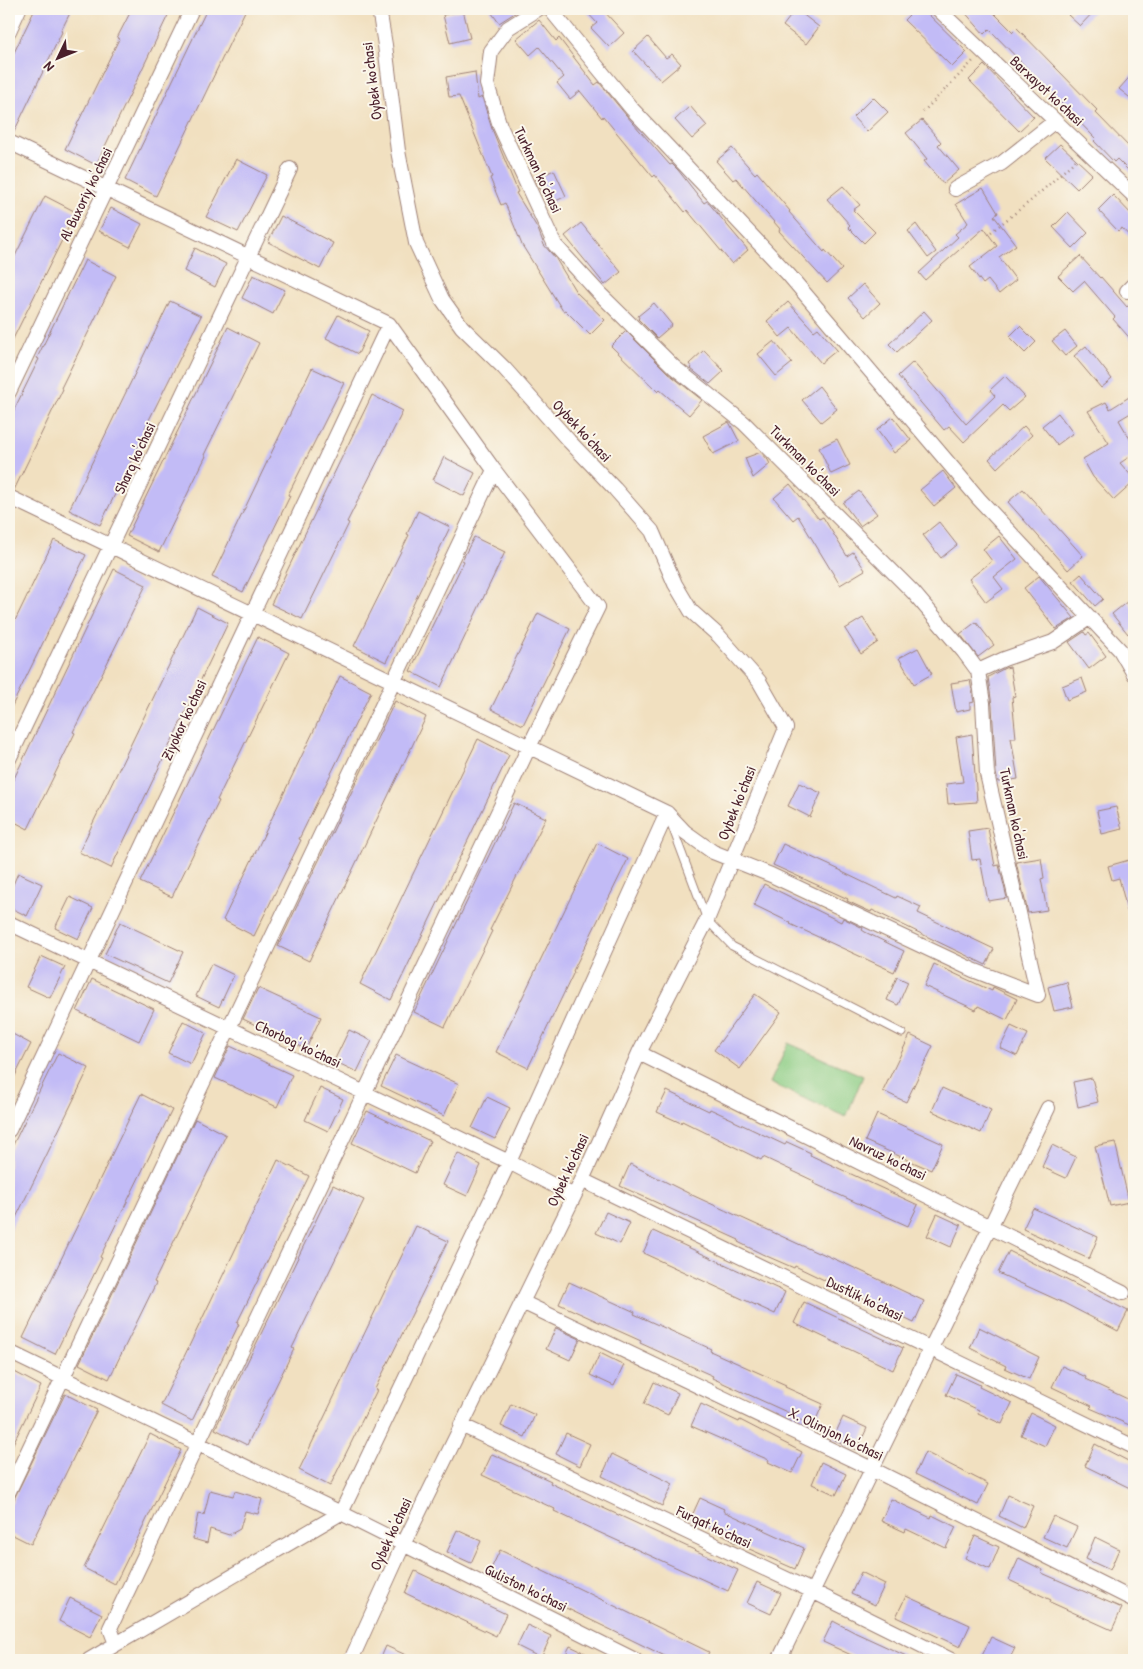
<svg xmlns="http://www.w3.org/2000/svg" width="1143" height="1669" font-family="'Patrick Hand',sans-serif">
  <rect width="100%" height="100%" fill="#fbf7ec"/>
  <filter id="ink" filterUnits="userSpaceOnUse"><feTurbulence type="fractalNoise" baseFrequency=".02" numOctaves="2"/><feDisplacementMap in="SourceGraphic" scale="10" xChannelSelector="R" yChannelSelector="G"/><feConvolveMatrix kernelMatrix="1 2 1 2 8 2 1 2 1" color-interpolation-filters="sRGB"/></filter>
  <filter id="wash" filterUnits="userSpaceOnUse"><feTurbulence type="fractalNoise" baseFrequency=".0096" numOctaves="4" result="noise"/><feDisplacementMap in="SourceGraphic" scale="20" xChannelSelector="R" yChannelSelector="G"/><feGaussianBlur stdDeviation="1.12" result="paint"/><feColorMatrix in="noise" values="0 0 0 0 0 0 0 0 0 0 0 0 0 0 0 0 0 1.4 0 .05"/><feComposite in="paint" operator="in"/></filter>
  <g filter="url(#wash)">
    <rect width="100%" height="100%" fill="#f1e0c0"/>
    <path fill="#8bcc83" stroke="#6a7657" d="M788 1043 863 1076 846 1117 770 1083Z"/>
    <g id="blocks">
      <path fill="#c2bbf6" d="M35 9H72L61 31 62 32 13 134 9 133V63Z
        M132 9H171L96 165 65 149 119 39 117 38Z
        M207 9H246L156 196 125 180Z
        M489 9H521L499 23Z
        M584 9H602L624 33 609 47 591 28 597 23Z
        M796 9 819 27 806 44 783 26Z
        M915 9H923L967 52 952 67 904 20Z
        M962 9H990L1013 32 1017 28 1097 110 1095 112 1134 152V176L1117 159 1114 162 1094 141 1096 139 989 29 984 34Z
        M1074 9H1096L1080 26 1068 15Z
        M463 10 470 38 450 43 443 15Z
        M539 20 556 41 559 38 595 85 599 82 626 115 670 165 672 164 678 170 704 203 707 201 748 250 732 264 687 210 685 212 655 175 653 177 603 116 602 118 580 91 570 99 557 83 564 77 539 47 530 55 516 39Z
        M648 37 666 58 672 54 681 64 661 81 633 51Z
        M984 65 1034 117 1019 131 969 80Z
        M475 72 478 99 482 97 492 129 518 192 516 193 538 229 544 245 556 259 576 292 605 320 590 335 565 310 563 311 522 245 505 203 501 205 490 178 492 177 459 96 449 97 446 77Z
        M1134 72V101L1119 89Z
        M873 97 888 112 867 132 853 117Z
        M690 106 707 126 692 139 675 120Z
        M922 120 941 142 938 145 959 170 943 184 924 161 927 159 906 133Z
        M1060 144 1092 174 1077 189 1045 158Z
        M732 148 755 174 757 172 790 211 789 212 824 252 825 250 842 269 827 283 779 231 780 229 736 178 733 180 716 161Z
        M236 159 267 175 238 232 206 217Z
        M554 170 566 196 548 205 535 179Z
        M843 186 860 205 853 210 875 232 864 243 848 227 850 225 827 199Z
        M983 188 998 213 994 216 1016 245 999 257 1016 280 999 294 988 280 983 284 970 267 997 246 984 228 925 280 919 273 958 237 955 234 968 223 956 204Z
        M1113 195 1134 217V241L1122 228 1118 231 1098 210Z
        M45 196 76 212 9 347V268Z
        M111 208 142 224 130 247 99 231Z
        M1068 212 1088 233 1073 248 1053 227Z
        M281 216 333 243 320 269 268 242Z
        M581 223 621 272 605 285 565 236Z
        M916 224 936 252 928 258 908 231Z
        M195 248 226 264 215 287 184 271Z
        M1080 256 1100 278 1101 277 1127 307 1134 300V343L1113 319 1115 317 1084 281 1073 291 1058 276Z
        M85 260 116 276 61 388 63 389 14 490 9 488V420L39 359 37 358Z
        M253 275 285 290 273 314 242 298Z
        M863 284 880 303 865 317 848 298Z
        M170 301 201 316 145 428 147 429 100 525 69 510Z
        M788 302 814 331 818 328 837 350 821 363 791 328 780 337 767 321Z
        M654 303 672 325 657 338 638 319 639 318 638 316Z
        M924 311 932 320 897 352 889 344Z
        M338 315 369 331 358 354 326 338Z
        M1020 326 1036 342 1025 353 1009 337Z
        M228 327 259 343 204 455 206 456 159 552 127 536Z
        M626 331 668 373 702 400 689 415 660 390 658 392 611 346Z
        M1065 331 1077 346 1065 356 1052 341Z
        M774 341 792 363 776 376 758 354Z
        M1086 346 1112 379 1101 388 1074 356Z
        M704 350 724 371 710 384 691 369 692 368 689 364Z
        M913 362 966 424 995 396 990 390 1005 376 1025 397 1009 411 1003 405 964 442 949 426 944 430 898 376Z
        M312 368 344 383 288 495 290 496 243 592 212 577Z
        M819 386 837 409 821 422 802 400Z
        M1134 394V411L1119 420 1134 446V454L1120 463 1134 479V482L1114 500 1093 477 1083 459 1109 443 1088 411 1106 402 1110 409Z
        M372 395 403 411 347 522 349 523 302 619 271 604Z
        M1058 413 1073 433 1057 445 1042 426Z
        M893 417 911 440 894 453 877 430Z
        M729 422 739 441 713 454 703 436Z
        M1024 426 1032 435 997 468 989 459Z
        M837 439 850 465 831 474 819 448Z
        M761 452 768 460 770 464 753 478 745 458Z
        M444 457 475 473 464 496 433 480Z
        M943 471 956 488 934 506 920 490Z
        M790 484 819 519 823 517 847 556 853 552 865 570 840 585 798 516 793 520 774 498Z
        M1023 489 1083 556 1068 570 1008 502Z
        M859 491 877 514 860 526 843 503Z
        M418 511 450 527 386 662 354 646 409 535 407 534Z
        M939 522 957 545 941 558 923 535Z
        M999 536 1017 559 994 577 1003 589 986 602 969 579 992 561 983 549Z
        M474 537 505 552 441 687 410 671 464 561 462 560Z
        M54 540 86 555 9 712V633Z
        M114 569 146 585 73 732 75 733 28 829 9 819V789Z
        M1081 574 1103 599 1095 606 1073 581Z
        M1039 576 1074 618 1056 629 1024 588Z
        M1128 601 1134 609V628L1128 634 1112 614Z
        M197 607 228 623 111 868 79 852Z
        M538 613 570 629 523 725 491 709Z
        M863 618 878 642 861 654 845 629Z
        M976 622 994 645 978 657 960 634Z
        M1084 632 1086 635 1089 633 1106 656 1089 669 1069 642Z
        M258 637 289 653 217 800 219 801 172 897 140 882Z
        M918 648 932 674 914 684 899 658Z
        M1010 667 1015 696 1012 697 1016 738H1011L1018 779 998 782 996 773 992 706 988 677 1005 668Z
        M340 676 371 692 299 839 301 840 254 936 223 920Z
        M1082 678 1087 692 1067 700 1062 686Z
        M970 680 974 702 970 703V709L956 712 951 683Z
        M395 701 426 717 309 961 278 946Z
        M972 734 977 802 948 804 946 784 963 782 956 737Z
        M478 739 509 755 391 1000 360 984Z
        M799 783 821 793 810 817 788 806Z
        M514 803 546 818 490 930 492 931 445 1027 414 1012Z
        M1116 807 1122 829 1102 834 1097 811Z
        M988 828 995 866 999 865 1007 898 988 901 980 859 972 860 968 831Z
        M597 843 628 859 573 971 574 972 528 1068 496 1052Z
        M783 844 842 871V872L896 898 897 896 921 907 918 913 994 949 986 965 872 910 871 912 847 901 848 899 773 865Z
        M1041 858 1044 878 1041 879 1047 910 1028 913 1016 862Z
        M1129 860 1134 877V921L1130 922 1119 878 1112 880 1108 866Z
        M18 873 42 884 27 916 9 907V894Z
        M764 884 841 922 843 918 863 928 862 930 865 932 904 951 894 972 790 924 791 923 754 905Z
        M70 897 93 908 78 939 55 928Z
        M120 922 183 952 168 983 105 954Z
        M41 956 65 967 50 998 26 987Z
        M211 964 234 975 219 1007 196 996Z
        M934 964 992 991 993 987 1017 999 1007 1020 978 1006 976 1010 924 986Z
        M897 977 908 982 898 1005 887 1000Z
        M92 979 154 1009 139 1041 77 1011Z
        M1067 982 1073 1007 1054 1011 1048 987Z
        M258 988 321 1017 306 1049 243 1019Z
        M755 994 781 1012 740 1069 714 1050Z
        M183 1021 206 1033 191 1064 168 1053Z
        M1011 1026 1028 1034 1017 1056 1000 1048Z
        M349 1030 372 1041 357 1072 334 1061Z
        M9 1032 31 1044 9 1088Z
        M910 1035 933 1046 906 1102 883 1091Z
        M230 1046 292 1075 277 1107 215 1078Z
        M58 1053 89 1068 9 1232V1153Z
        M396 1055 459 1084 444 1116 381 1086Z
        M1092 1078 1098 1102 1078 1107 1073 1082Z
        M320 1088 343 1099 328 1131 305 1120Z
        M942 1088 991 1110 981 1133 932 1111Z
        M667 1091 709 1111 710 1109 734 1120V1121L785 1145 787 1142 811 1153 810 1155 918 1205 908 1226 813 1183 814 1181 763 1157 761 1160 682 1121 681 1123 657 1112Z
        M141 1094 172 1110 100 1257 102 1258 55 1354 23 1338Z
        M487 1097 510 1108 495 1139 472 1128Z
        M367 1111 430 1141 415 1173 352 1143Z
        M877 1114 943 1144 931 1170 865 1141Z
        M195 1119 226 1135 154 1282 156 1283 109 1379 79 1364Z
        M1115 1142 1129 1202 1110 1206 1095 1146Z
        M1052 1145 1076 1157 1066 1178 1042 1167Z
        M458 1153 481 1165 467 1196 443 1185Z
        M278 1160 309 1176 237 1323 239 1324 192 1421 161 1405Z
        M630 1164 692 1195 818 1253 819 1252 861 1271 924 1301 914 1323 795 1266 794 1268 762 1254 738 1242 739 1240 620 1186Z
        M333 1185 364 1200 292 1348 294 1349 247 1445 215 1429Z
        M1033 1208 1098 1237 1089 1259 1023 1229Z
        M606 1212 630 1223 620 1244 596 1233Z
        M937 1214 961 1225 951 1247 927 1236Z
        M416 1226 448 1241 375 1389 377 1390 330 1486 299 1470Z
        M653 1231 785 1292 775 1314 643 1253Z
        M1009 1251 1128 1311 1118 1331 1064 1303 998 1273Z
        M569 1282 635 1312 634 1314 711 1349 710 1351 786 1385 785 1387 823 1404 813 1426 789 1415V1413L712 1378 713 1376 664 1354 640 1343 641 1341 559 1304Z
        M804 1302 903 1348 893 1370 794 1323Z
        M979 1327 1039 1357 1029 1379 1005 1368 1006 1366 970 1348Z
        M556 1328 580 1339 570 1360 546 1349Z
        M600 1353 624 1365 614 1386 590 1375Z
        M1062 1366 1086 1377 1085 1379 1134 1402V1427L1090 1408 1092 1406 1052 1387Z
        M9 1369 41 1386 9 1452Z
        M956 1374 980 1385 979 1387 1012 1403 1002 1424 978 1413 979 1410 946 1395Z
        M654 1382 678 1393 668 1415 644 1404Z
        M65 1394 97 1410 31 1544 9 1533V1509Z
        M511 1404 535 1415 525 1437 501 1426Z
        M701 1404 739 1422 740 1420 802 1452 792 1473 768 1462 769 1460 691 1426Z
        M1031 1413 1055 1425 1045 1446 1021 1435Z
        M843 1417 867 1428 857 1450 833 1439Z
        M566 1433 590 1444 580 1466 556 1454Z
        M150 1434 181 1450 115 1584 84 1568Z
        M1095 1444 1134 1464V1490L1085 1466Z
        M925 1452 988 1484 978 1505 915 1474Z
        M492 1454 551 1481 550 1483 588 1501 738 1570 728 1591 594 1530 554 1511 555 1509 482 1475Z
        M612 1454 673 1484 662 1506 602 1476Z
        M821 1462 846 1474 836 1495 812 1484Z
        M210 1490 233 1496 235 1491 262 1499 258 1514 245 1511 240 1529 229 1535 210 1529 207 1543 193 1539 198 1514 204 1515Z
        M1008 1495 1033 1506 1023 1528 999 1516Z
        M700 1498 724 1509 723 1511 804 1548 795 1569 731 1541 732 1539 690 1520Z
        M891 1499 931 1518 932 1515 956 1527 946 1548 906 1529 905 1532 881 1521Z
        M1053 1516 1077 1527 1067 1548 1043 1537Z
        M457 1530 481 1541 471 1563 447 1552Z
        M975 1536 999 1547 990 1569 965 1558Z
        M1095 1537 1119 1549 1110 1570 1086 1559Z
        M500 1550 709 1652 705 1660H673L490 1571Z
        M1019 1558 1043 1570 1042 1573 1122 1608 1112 1630 1050 1602 1051 1600 1009 1580Z
        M415 1571 506 1614 496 1636 405 1593Z
        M861 1572 885 1584 875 1605 851 1594Z
        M757 1582 781 1593 771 1614 747 1603Z
        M906 1596 970 1625 960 1647 896 1617Z
        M70 1598 102 1614 90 1637 59 1621Z
        M833 1621 856 1633 915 1660H862L823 1642Z
        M527 1625 551 1636 541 1658 517 1646Z
        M991 1637 1015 1648 1009 1660H980Z
        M386 1646 417 1660H380Z
        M570 1646 600 1660H563Z"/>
    </g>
  </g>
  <g filter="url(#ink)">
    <use href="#blocks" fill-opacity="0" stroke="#9e8076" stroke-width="1"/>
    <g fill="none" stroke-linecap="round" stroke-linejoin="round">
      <defs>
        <path id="service" d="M670 821 707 920 732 946 902 1033"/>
        <path id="minor" d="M538 9 508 28 491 51 487 84 500 126 555 245 599 293 674 367 744 423 913 592 964 652 978 671 983 703 987 774 1038 995
          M550 9 632 109 788 274 979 499 1120 650 1134 674
          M938 9 1134 196
          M9 31 19 9
          M9 142 389 324 494 470 598 607 529 747 110 1628 116 1644
          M955 189 1002 163 1055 121
          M1127 291 1134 284
          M9 392 192 9
          M9 497 667 813 685 832 713 852 771 875 973 970 1038 995
          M978 671 1004 659 1053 642 1089 618
          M9 759 290 169
          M9 923 509 1162 574 1196
          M639 1053 1123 1293
          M9 1130 389 324
          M582 1180 1134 1447
          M522 1302 872 1469 1134 1600
          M9 1352 341 1513 635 1660
          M461 1425 812 1591 951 1660
          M9 1491 494 470
          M89 1660 341 1513 509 1162 667 813
          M351 1660 403 1545 582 1180 639 1053 707 920 786 728 759 681 719 636 691 611 675 584 652 531 615 489 569 441 504 368 462 327 442 299 416 243 398 151 385 45 379 9
          M779 1660 1048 1108"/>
      </defs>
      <use href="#service" stroke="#9e8076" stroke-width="9"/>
      <use href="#minor" stroke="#9e8076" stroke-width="16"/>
      <path stroke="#9e8076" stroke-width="2.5" stroke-dasharray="1 4" stroke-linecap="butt" d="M923 112 974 60
        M991 232 1033 199 1077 159"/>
      <use href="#service" stroke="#fff" stroke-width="7"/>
      <use href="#minor" stroke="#fff" stroke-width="14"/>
    </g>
  </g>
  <g text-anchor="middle" stroke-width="4" stroke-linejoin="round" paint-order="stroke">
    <g font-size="15" fill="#4a1f2b" stroke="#fbf7ec">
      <text transform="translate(372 81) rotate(-97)" y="5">Oybek ko'chasi</text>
      <text transform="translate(1047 91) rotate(43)" y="5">Barxayot ko'chasi</text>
      <text transform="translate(538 170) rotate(65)" y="5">Turkman ko'chasi</text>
      <text transform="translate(86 194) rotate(-64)" y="5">Al Buxoriy ko'chasi</text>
      <text transform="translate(582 431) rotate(47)" y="5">Oybek ko'chasi</text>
      <text transform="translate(135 458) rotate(-65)" y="5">Sharq ko'chasi</text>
      <text transform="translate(805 461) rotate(45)" y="5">Turkman ko'chasi</text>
      <text transform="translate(184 720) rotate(-65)" y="5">Ziyokor ko'chasi</text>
      <text transform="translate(737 803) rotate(-68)" y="5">Oybek ko'chasi</text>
      <text transform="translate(1014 814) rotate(78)" y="5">Turkman ko'chasi</text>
      <text transform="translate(298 1044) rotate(25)" y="5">Chorbog' ko'chasi</text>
      <text transform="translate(888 1158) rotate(26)" y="5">Navruz ko'chasi</text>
      <text transform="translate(568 1170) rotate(-65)" y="5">Oybek ko'chasi</text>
      <text transform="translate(865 1299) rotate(26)" y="5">Dustlik ko'chasi</text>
      <text transform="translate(836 1434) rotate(26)" y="5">X. Olimjon ko'chasi</text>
      <text transform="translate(714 1527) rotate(25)" y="5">Furqat ko'chasi</text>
      <text transform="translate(391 1534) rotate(-65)" y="5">Oybek ko'chasi</text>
      <text transform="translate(526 1588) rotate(26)" y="5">Guliston ko'chasi</text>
    </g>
  </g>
  <rect width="1143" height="1669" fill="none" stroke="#fbf7ec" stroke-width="30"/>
  <g transform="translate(58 58) rotate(227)" stroke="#fbf7ec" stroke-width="4" paint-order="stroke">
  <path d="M0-4L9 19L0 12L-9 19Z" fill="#4a1f2b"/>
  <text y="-8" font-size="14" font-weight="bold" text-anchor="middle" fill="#4a1f2b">N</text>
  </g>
</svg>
